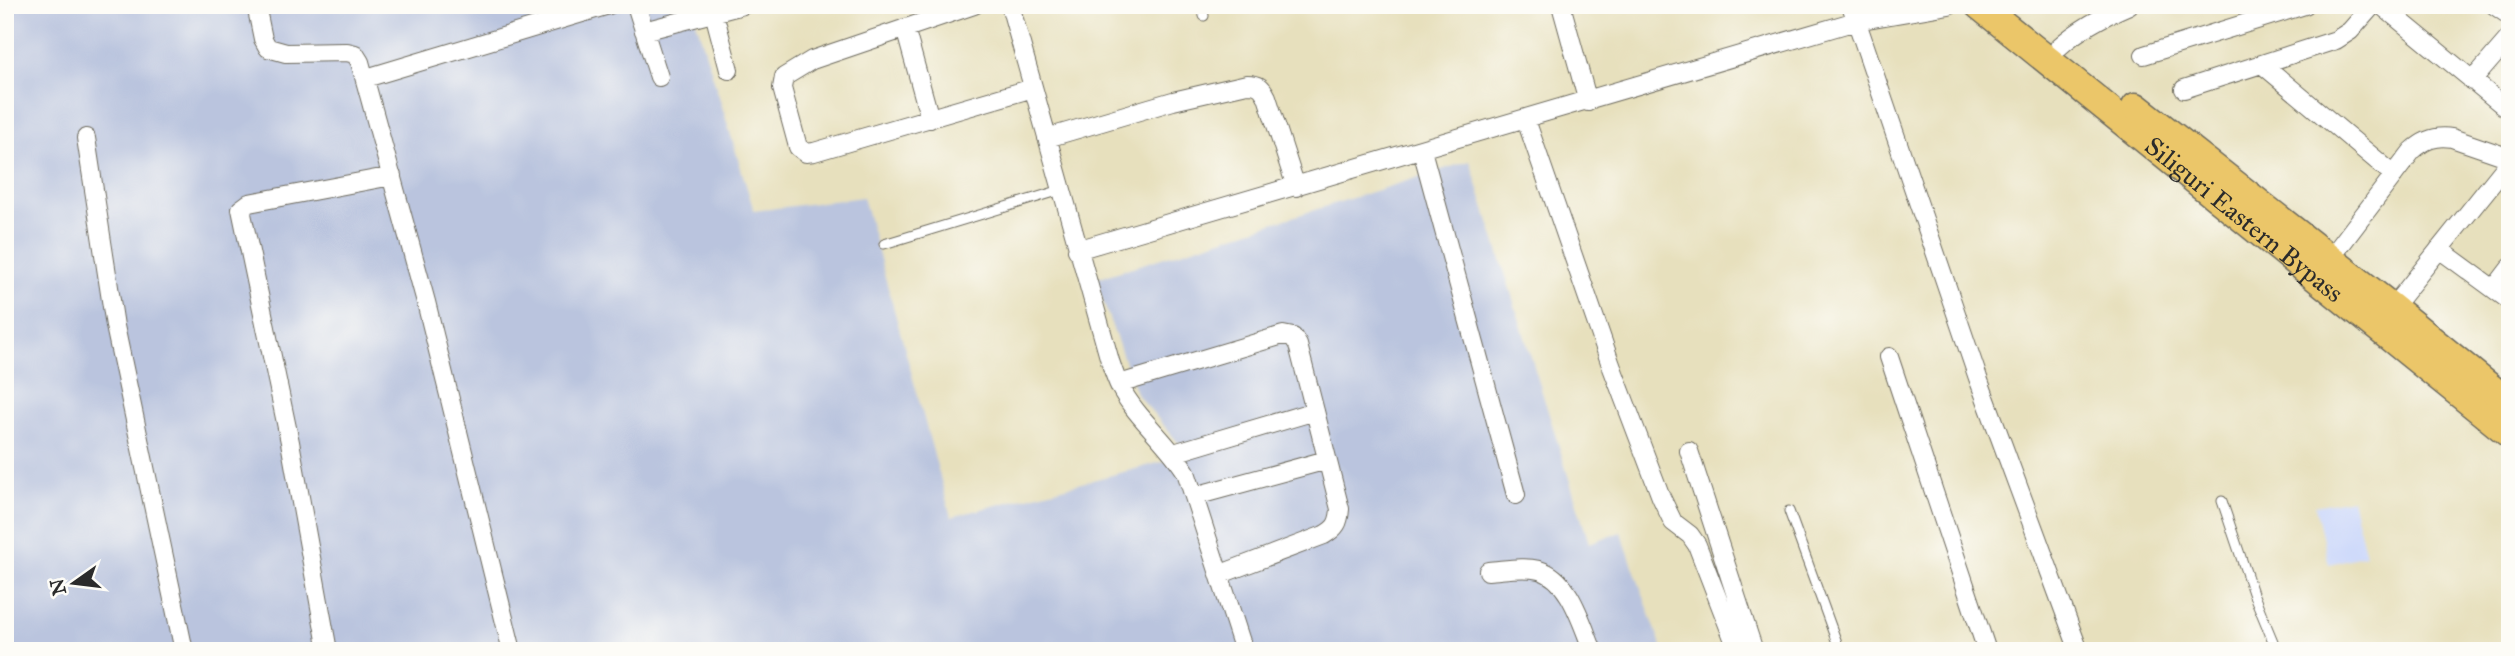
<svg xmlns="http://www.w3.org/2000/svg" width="2515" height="656" font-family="'IM FELL Great Primer',serif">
  <rect width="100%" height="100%" fill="#fdfcf7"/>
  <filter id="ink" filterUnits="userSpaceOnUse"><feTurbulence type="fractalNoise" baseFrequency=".0143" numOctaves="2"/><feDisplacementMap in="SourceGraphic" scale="14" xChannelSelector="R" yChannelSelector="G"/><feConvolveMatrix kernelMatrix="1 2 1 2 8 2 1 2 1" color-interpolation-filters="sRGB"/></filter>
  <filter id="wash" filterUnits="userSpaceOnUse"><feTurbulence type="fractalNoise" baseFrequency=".00686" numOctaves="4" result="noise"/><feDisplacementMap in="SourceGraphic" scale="28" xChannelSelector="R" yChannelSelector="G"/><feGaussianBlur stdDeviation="1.57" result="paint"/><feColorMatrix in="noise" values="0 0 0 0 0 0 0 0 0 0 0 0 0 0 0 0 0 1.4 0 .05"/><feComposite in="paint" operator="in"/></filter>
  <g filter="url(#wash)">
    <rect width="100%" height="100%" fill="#e7e0bd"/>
    <path fill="#cfdafa" d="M2352 499 2366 555 2329 564 2315 506Z"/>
    <path fill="#bac4de" d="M5 5H691L754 211 863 197 951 517 1189 455 1136 393 1095 279 1470 161 1589 543 1621 532 1663 651H5Z"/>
  </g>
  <g filter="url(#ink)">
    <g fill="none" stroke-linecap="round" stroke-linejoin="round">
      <defs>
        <path id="lane" d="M1202 5 1204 16
          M884 244 1061 190
          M2222 501 2253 593 2277 651
          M1789 511 1840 651"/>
        <path id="street" d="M256 5 263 39 268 48 286 53 347 52 355 54 360 62 426 302 512 651
          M636 5 659 77
          M974 5 812 60 784 77 782 88 798 147 806 153 814 152 1033 88
          M1010 5 1110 361C1113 370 1116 379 1120 387 1137 419 1168 442 1186 472L1244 651
          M1561 5 1588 102
          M1851 5 1978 378 2079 651
          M2381 5 2510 111
          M2494 5 2510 16
          M714 13 729 70
          M905 28 930 119
          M644 31 743 5
          M2059 47C2080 28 2103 16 2129 5
          M2144 55 2305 5
          M2262 64 2394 175
          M366 78 609 5
          M2472 81 2510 37
          M2184 89 2336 40 2350 31 2373 5
          M1526 120 1611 365 1661 497 1673 522 1690 535 1697 545 1738 651
          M86 138 115 326 184 651
          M1047 138 1173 101 1247 84C1259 84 1262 87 1267 97L1296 187
          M1422 150 1516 495
          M2439 249 2510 301
          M1077 250 1856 21 1949 5
          M2330 259 2412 151C2424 140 2436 135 2452 138L2510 158
          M2494 289 2510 268
          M2392 308 2510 161
          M1889 357 1987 651
          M1119 384 1283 335 1293 337 1298 345 1340 509C1339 523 1336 528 1324 535L1221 574
          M1689 451 1754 651
          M1174 453 1315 411
          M1195 496 1327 460
          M1488 571C1504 570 1523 566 1539 570 1570 578 1582 625 1593 651
          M328 651 290 442 241 209 249 203 392 176"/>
        <g id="primary">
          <path id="s1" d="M1979 5 2510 434"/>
          <path d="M2136 107 2392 308 2510 404"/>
        </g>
      </defs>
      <use href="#lane" stroke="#6d6a5e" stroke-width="11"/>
      <use href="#street" stroke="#6d6a5e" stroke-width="20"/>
      <use href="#primary" stroke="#6d6a5e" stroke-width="31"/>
      <use href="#lane" stroke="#fff" stroke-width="9"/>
      <use href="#street" stroke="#fff" stroke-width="18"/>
      <use href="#primary" stroke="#ebc669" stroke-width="28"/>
    </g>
  </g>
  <g text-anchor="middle" stroke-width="6" stroke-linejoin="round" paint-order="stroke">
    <g font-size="26" fill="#2b2b2b" stroke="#fdfcf7">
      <text dy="9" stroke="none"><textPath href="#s1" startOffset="341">Siliguri Eastern Bypass</textPath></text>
    </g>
  </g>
  <rect width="2515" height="656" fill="none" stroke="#fdfcf7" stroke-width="28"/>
  <g transform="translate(74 583) rotate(256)" stroke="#fdfcf7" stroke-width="5" paint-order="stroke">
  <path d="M0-5L12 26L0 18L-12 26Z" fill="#2b2b2b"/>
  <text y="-10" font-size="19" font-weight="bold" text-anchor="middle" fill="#2b2b2b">N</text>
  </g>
</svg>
